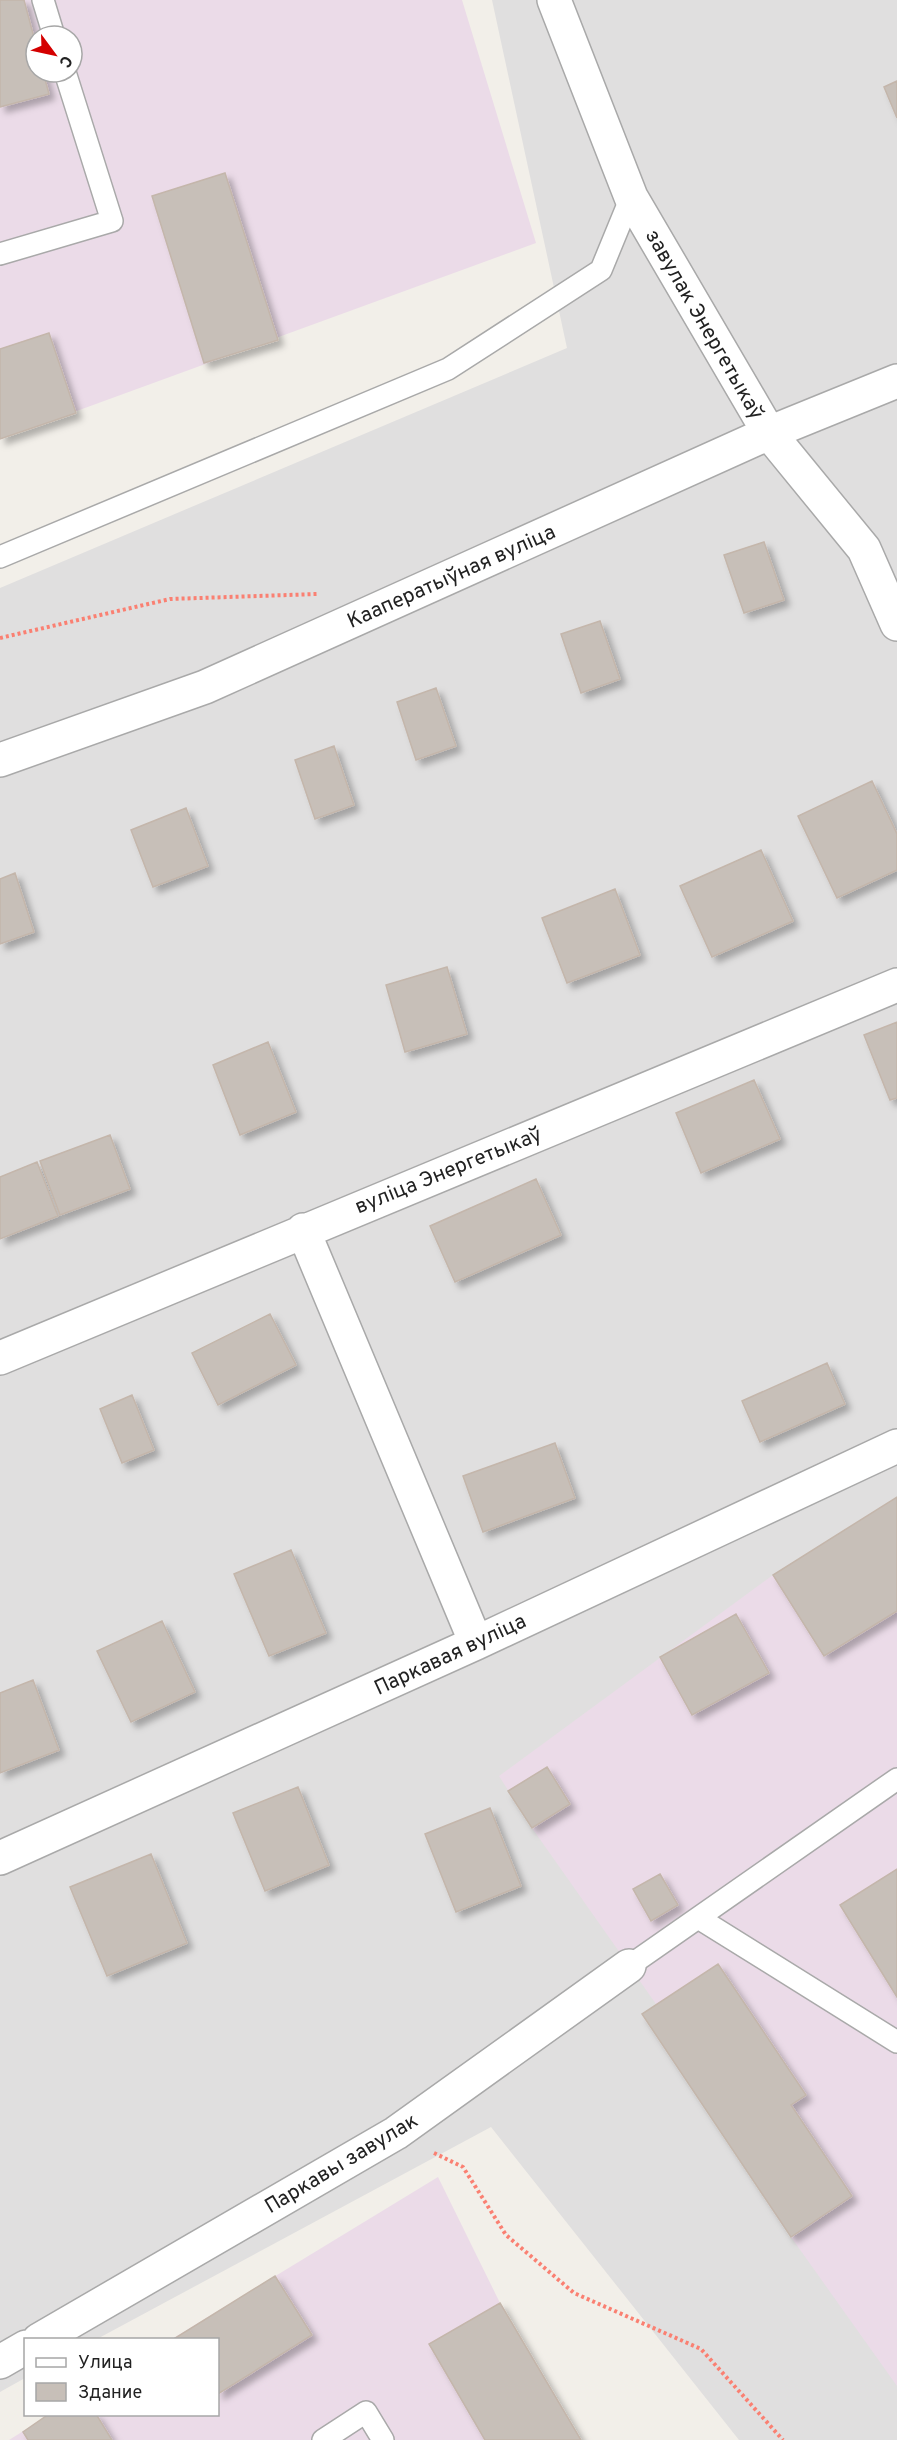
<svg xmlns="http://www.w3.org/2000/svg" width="897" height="2440" font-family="Overpass,sans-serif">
  <defs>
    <filter id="shadow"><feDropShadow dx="5.5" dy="5.5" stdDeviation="3" flood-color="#0004"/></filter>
  </defs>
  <rect width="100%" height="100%" fill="#f2efe9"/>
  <path fill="#e0dfdf" d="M492 0H897V2440H739L491 2127 97 2339 26 2340 25 2378 0 2392V588L567 348Z"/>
  <path fill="#ebdbe8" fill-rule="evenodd" d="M0 0H462L536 243 0 439ZM36 36H72V72H36Z
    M897 1497V2386L791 2237 642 2014 656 2004 532 1828 499 1776 773 1575Z
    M438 2177 500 2303 581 2440H9L49 2415 218 2414V2340L172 2339Z"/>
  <path fill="#c7bfb8" stroke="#c4b6ab" stroke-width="1.5" filter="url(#shadow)" d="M0 0H24L36 45V72H43L49 94 0 107Z
    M897 81V118L884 87Z
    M225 173 278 340 204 363 152 196Z
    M49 333 76 413 0 439V349Z
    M764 542 784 600 744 613 724 555Z
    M600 621 620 679 581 693 561 634Z
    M436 688 456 746 416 760 397 702Z
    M334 746 354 805 315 819 295 760Z
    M872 781 897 834V870L837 898 798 816Z
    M186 808 208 866 153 887 131 830Z
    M761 850 793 921 712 957 680 886Z
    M15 873 34 932 0 944V879Z
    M615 889 640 955 567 983 542 918Z
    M447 967 467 1034 405 1052 386 985Z
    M897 1022V1098L890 1100 864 1035Z
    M268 1042 296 1112 240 1135 213 1065Z
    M754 1080 780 1139 701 1173 676 1113Z
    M110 1135 130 1189 60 1215 40 1161Z
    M37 1162 58 1216 0 1239V1177Z
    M536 1179 561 1235 455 1282 430 1226Z
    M270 1314 296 1365 218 1405 192 1353Z
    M827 1363 845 1404 760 1442 742 1401Z
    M132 1395 154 1450 122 1463 100 1409Z
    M555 1443 575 1498 483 1532 463 1476Z
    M897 1497V1611L824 1656 773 1575Z
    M291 1550 326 1633 269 1656 234 1574Z
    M736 1614 769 1673 692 1715 660 1657Z
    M162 1621 195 1692 131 1722 97 1651Z
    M33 1680 59 1750 0 1773V1693Z
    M547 1767 570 1804 532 1828 508 1791Z
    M298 1787 329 1865 265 1891 233 1813Z
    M490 1808 521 1886 456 1912 425 1834Z
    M151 1854 187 1943 107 1976 70 1887Z
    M897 1869V1997L840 1905Z
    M660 1874 678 1905 651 1921 633 1889Z
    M718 1964 806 2095 791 2105 852 2196 791 2237 642 2014Z
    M275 2276 312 2335 218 2394V2340H172Z
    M500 2303 581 2440H485L429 2344Z
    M49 2414H96L112 2440H28L23 2432Z"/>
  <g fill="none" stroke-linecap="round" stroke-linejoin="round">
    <defs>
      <path id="service" d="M43 0 54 36
        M0 254 112 221 65 72
        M0 557 448 369 601 270 631 197
        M700 1919 897 2042
        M629 1966 897 1779
        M323 2440 366 2412 383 2440"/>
      <path id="minor" d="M554 0 631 197 769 433 864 549 897 624
        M0 760 205 687 769 433 897 381
        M303 1230 476 1643
        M0 1358 897 985
        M0 1858 476 1643 897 1446
        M39 2340 396 2133 629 1966
        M0 2362 26 2347"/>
    </defs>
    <use href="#service" stroke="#a9a9a9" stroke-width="24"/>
    <use href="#minor" stroke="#a9a9a9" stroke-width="36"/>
    <path stroke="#fa8072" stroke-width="4" stroke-dasharray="3 3" stroke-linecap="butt" d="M0 638 170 599 317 594
      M434 2153 463 2167 506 2235 574 2293 701 2349 783 2440"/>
    <use href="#service" stroke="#fff" stroke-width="21"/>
    <use href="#minor" stroke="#fff" stroke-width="33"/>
  </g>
  <g text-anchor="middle" stroke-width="5" stroke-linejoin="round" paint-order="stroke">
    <g font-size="21" fill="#222" stroke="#fff">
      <text transform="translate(705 324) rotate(60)" y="7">завулак Энергетыкаў</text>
      <text transform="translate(451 576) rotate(-24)" y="7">Кааператыўная вуліца</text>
      <text transform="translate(448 1170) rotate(-22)" y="7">вуліца Энергетыкаў</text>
      <text transform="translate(450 1654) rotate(-25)" y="7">Паркавая вуліца</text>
      <text transform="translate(341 2163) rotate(-31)" y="7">Паркавы завулак</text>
    </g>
  </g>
  <rect x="24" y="2338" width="195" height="78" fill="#ffffff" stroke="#a7a7a7" stroke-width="1.5"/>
  <rect x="36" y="2358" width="30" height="9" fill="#ffffff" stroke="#a7a7a7" stroke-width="1.5"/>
  <text x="78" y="2368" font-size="18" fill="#222222">Улица</text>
  <rect x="36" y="2383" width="30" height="18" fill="#c7bfb8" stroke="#a7a7a7" stroke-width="1.5"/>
  <text x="78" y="2398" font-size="18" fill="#222222">Здание</text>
  <g transform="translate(54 54) rotate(123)"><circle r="28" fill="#ffffff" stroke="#a7a7a7" stroke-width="1.5"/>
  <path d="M0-4.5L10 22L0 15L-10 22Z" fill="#d40000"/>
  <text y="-9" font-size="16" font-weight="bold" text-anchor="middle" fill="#222222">С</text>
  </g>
</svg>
